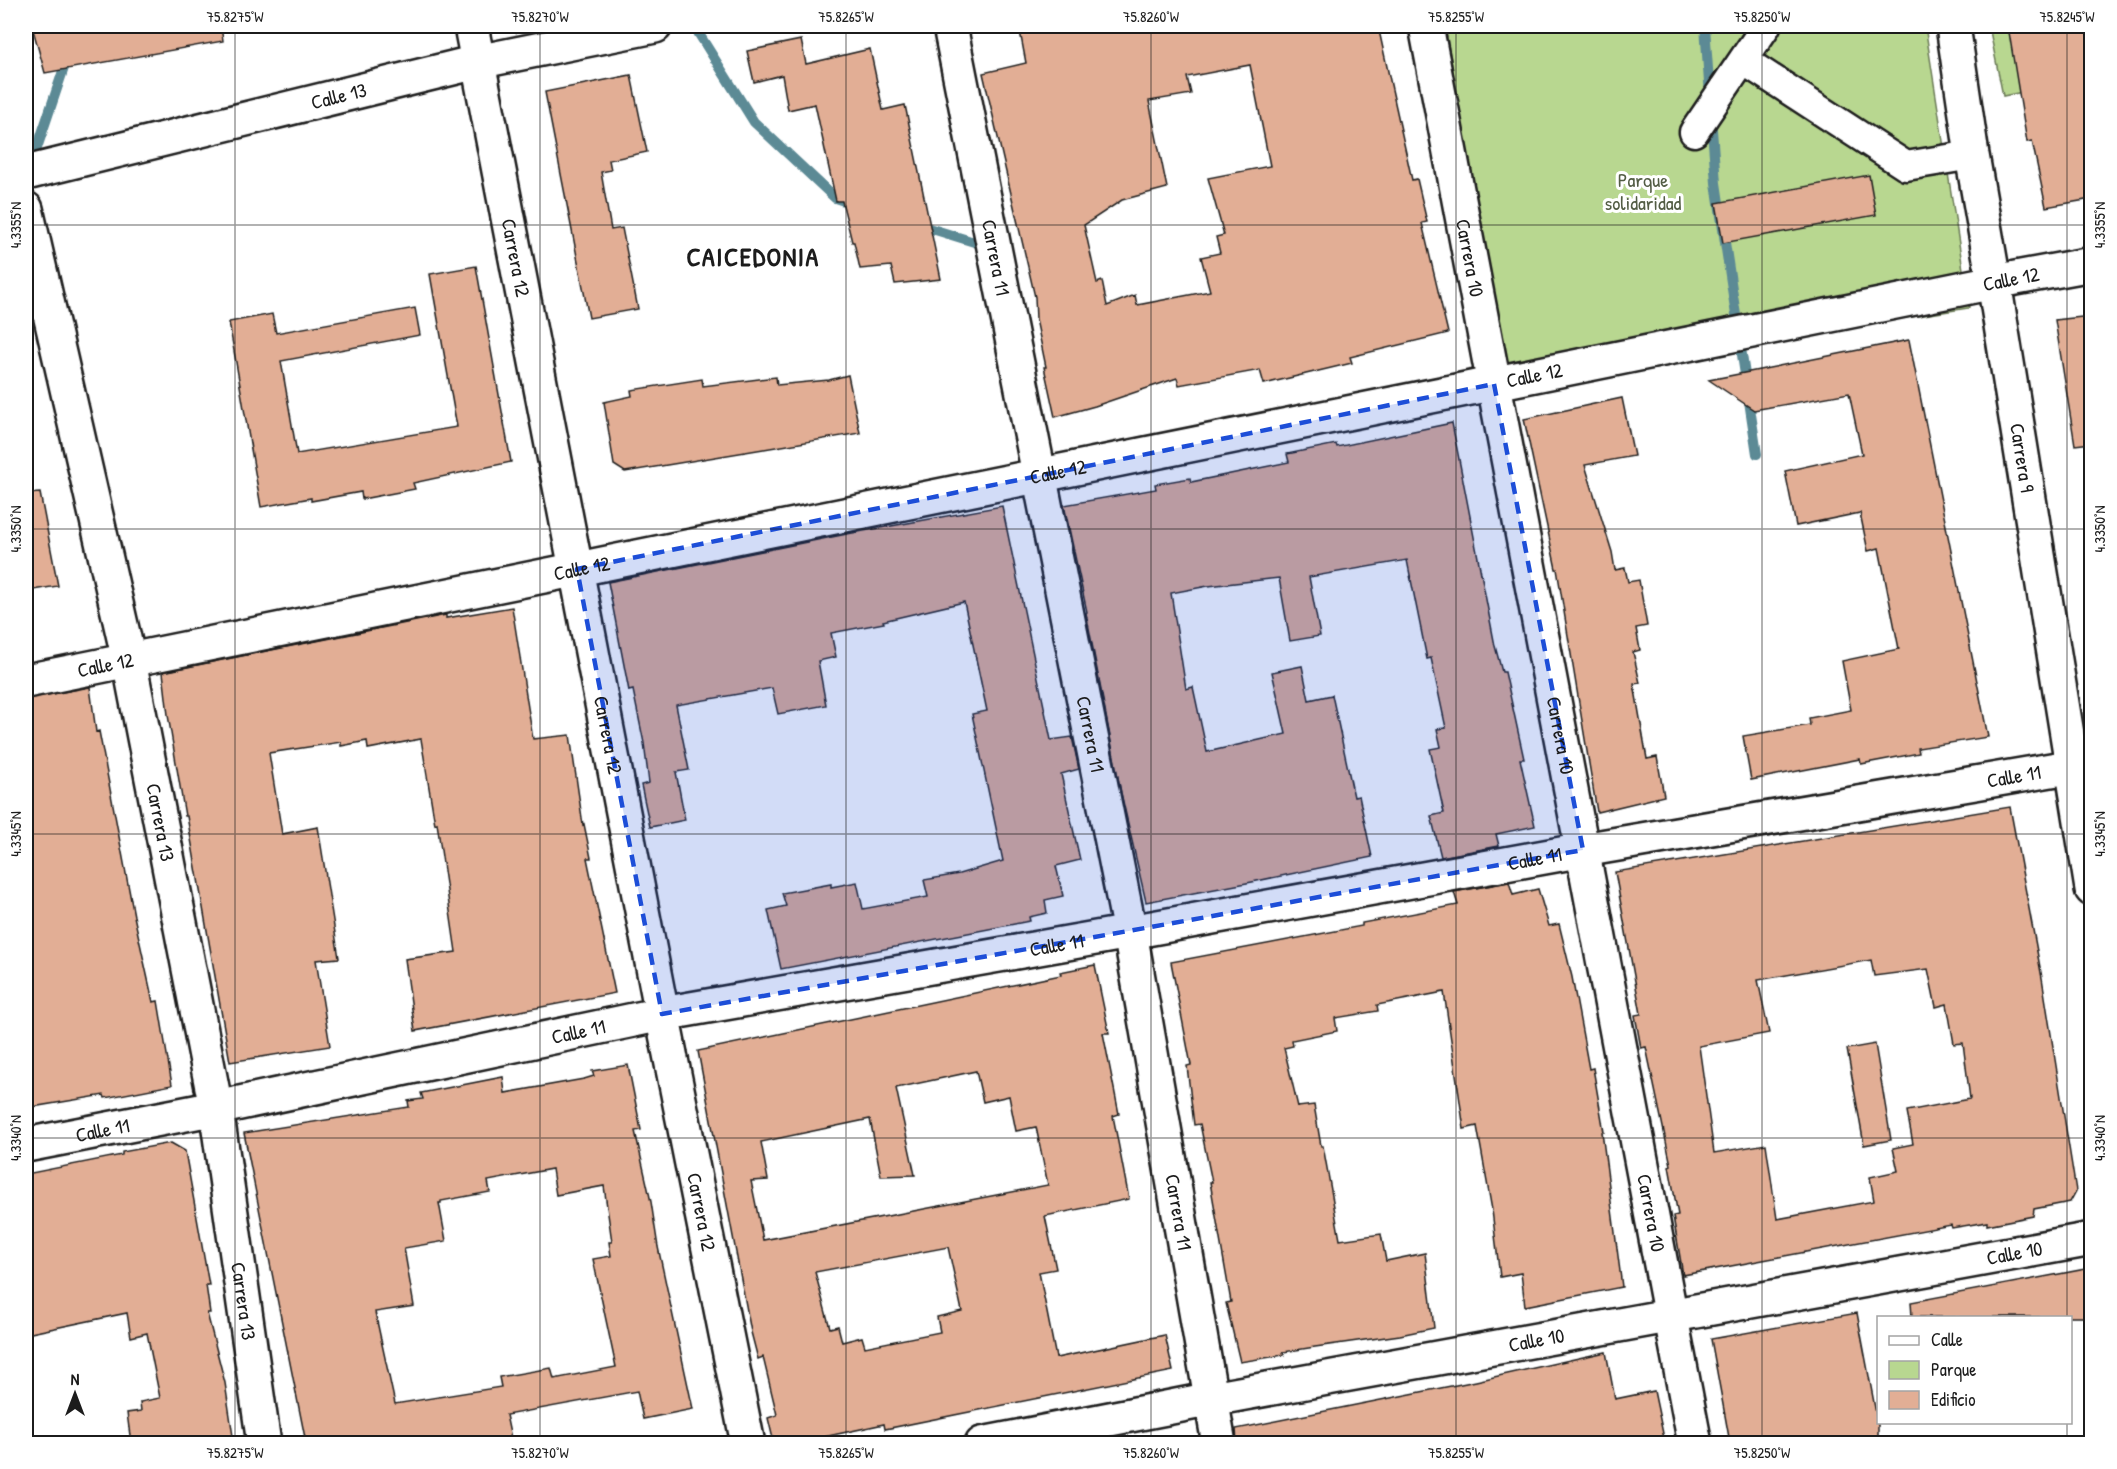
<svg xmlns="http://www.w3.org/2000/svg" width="2117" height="1469" font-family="'Patrick Hand',sans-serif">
  <rect width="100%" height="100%" fill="#fff"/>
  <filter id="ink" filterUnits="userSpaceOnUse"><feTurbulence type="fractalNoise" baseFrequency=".0167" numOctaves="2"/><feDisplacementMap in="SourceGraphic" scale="12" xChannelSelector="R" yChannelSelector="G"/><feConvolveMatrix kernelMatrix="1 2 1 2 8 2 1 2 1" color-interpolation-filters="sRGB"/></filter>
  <g filter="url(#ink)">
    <path fill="#b8d790" stroke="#6a7a56" stroke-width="1.5" d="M1445 26H1925L1969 308 1507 381Z
      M1989 26H2091V78L2003 96Z"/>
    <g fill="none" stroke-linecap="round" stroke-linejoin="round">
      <path stroke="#5c8a95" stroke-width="10" d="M694 26 754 122 835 198 847 202
        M1705 26 1710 97
        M1711 116 1716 183 1757 454
        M31 166 67 59
        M916 224 987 246"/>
    </g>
    <path fill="#e2ae95" stroke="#1c1c1c" stroke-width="1.5" fill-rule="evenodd" d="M32 26H221L223 41 45 73Z
      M1019 26H1297L1298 32 1331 26H1378L1412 180 1417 179 1427 222 1422 223 1448 333 1350 357 1352 363 1264 384 1260 370 1179 385 1177 378 1095 406 1055 417 1044 367H1046L1036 319 1035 297 983 73 1026 63ZM1250 65 1270 166 1208 178 1224 235 1216 237 1220 253 1201 257 1210 291 1137 305 1135 295 1107 306 1102 281 1097 283 1084 225 1122 200 1167 188 1149 101 1191 94 1187 77Z
      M2008 26H2086L2091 57V199L2046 207 2032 141 2027 142Z
      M801 40 806 64 870 49 883 110 905 105 941 279 895 284 891 266 860 269 854 242H852L842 201H836L815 104 788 110 782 75 754 82 747 51Z
      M631 75 647 152 609 160 611 170 601 172 611 230 622 228 638 309 589 318 545 92Z
      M1869 175 1876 215 1723 243 1716 203Z
      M476 266 511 462 413 483 415 489 362 499 361 492 311 501V498L261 507 229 322 272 314 276 333 415 308 420 335 281 361 297 454 457 427 430 274Z
      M2091 316V443L2075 445 2055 320Z
      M1909 340 1988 737 1918 748 1919 753 1861 764 1860 759 1751 780 1743 736 1810 725 1809 718 1851 710 1842 661 1899 649 1879 548 1868 551 1860 513 1796 526 1785 471 1862 454 1849 393 1754 410 1709 380Z
      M848 375 860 433 625 472 614 465 604 402 632 396 631 390 702 379 703 386 776 377 777 385 829 380Z
      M1622 398 1634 456 1585 465 1612 552 1615 570 1625 568 1628 582 1639 580 1647 626 1636 628 1640 650 1633 652 1640 683 1634 684 1647 759 1657 757 1664 796 1597 812 1557 569H1556L1524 419Z
      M1452 423 1495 646 1502 672H1505L1524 759H1520L1535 826 1496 834 1499 846 1441 857 1431 816 1444 813 1430 749 1441 747 1437 729 1446 728 1431 658 1427 659 1407 560 1309 577 1320 636 1290 641 1279 578 1208 586 1171 593 1186 689 1193 687 1207 752 1286 734 1272 672 1302 666 1309 700 1332 695 1354 797 1359 796 1372 857 1252 882 1146 902 1121 793 1086 613 1087 612 1064 505 1156 489 1155 484 1190 478 1191 482 1289 462 1287 454 1336 444 1337 447Z
      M40 493 58 586 26 591V494Z
      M1002 506 1051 740 1072 737 1079 769 1061 774 1080 860 1056 866 1063 896 1045 900 1047 913 1029 917 1030 921 781 969 768 910 786 906 782 893 831 884V887L857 882 863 909 928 897 924 880 959 874 1003 861 972 714 987 711 964 602 883 621 884 623 831 633 836 657 818 661 826 705 778 714 772 688 676 705 689 770 676 772 685 820 650 827 641 785 649 783 644 743 633 690 629 691 608 582 847 534Z
      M512 607 533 739 570 735 583 825 584 824 591 858H587L615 993 415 1031 405 959 456 952 437 823 435 824 421 739 368 749 367 741 341 746V742L269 753 282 834 318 827 339 958 316 960 330 1046 230 1062 187 816H185L168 715 163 672 446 615V618Z
      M90 687 96 732 99 731 134 916 153 1002 158 1001 172 1085 105 1098 104 1095 26 1108V699Z
      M2010 807 2042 978 2076 1191 2070 1202 2034 1209 2033 1216 1987 1225V1222L1952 1228 1951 1225 1683 1275 1673 1216 1678 1215 1669 1166 1671 1165 1646 1047 1641 1048 1635 1015 1641 1014 1615 872ZM1871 960 1874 976 1928 969 1936 1007 1947 1004 1954 1044 1963 1043 1970 1099 1907 1111 1913 1144 1893 1148 1898 1171 1870 1177 1874 1201 1777 1219 1766 1144 1714 1153 1699 1046 1769 1033 1758 980Z
      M1509 882 1513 895 1538 889 1549 926 1559 924 1572 977 1589 1069 1593 1068 1604 1132H1602L1622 1287 1525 1306 1521 1273 1500 1277 1492 1210 1477 1126 1464 1129 1444 992 1377 1005 1378 1011 1335 1018 1337 1031 1292 1040 1293 1046 1284 1048 1298 1107 1314 1105 1321 1146H1323L1340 1240 1381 1234 1386 1261 1425 1253 1434 1328 1400 1335 1315 1347 1283 1352 1284 1355 1240 1362 1226 1303 1231 1302 1210 1182H1212L1200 1124 1194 1125 1187 1066 1191 1065 1171 962 1362 926V923L1458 905 1454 892Z
      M1095 965 1109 1033H1103L1119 1114 1113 1116 1129 1199 1045 1216 1056 1269 1039 1272 1056 1358 1165 1335 1173 1371 885 1429 884 1424 796 1443H774L768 1418 777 1415 763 1357 758 1359 751 1332 698 1051 1061 975 1060 972ZM976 1071 983 1102 1009 1096 1016 1131 1036 1127 1048 1185 763 1240 751 1181 768 1180 761 1142 870 1119 881 1176 915 1175 896 1088ZM948 1247 962 1311 937 1317 940 1332 865 1347 862 1337 842 1342 838 1326 830 1328 815 1272Z
      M1875 1044 1891 1140 1864 1145 1847 1049Z
      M628 1065 641 1130 635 1131 651 1202 658 1247 693 1409 643 1419 637 1391 506 1415 512 1443H306L244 1133 409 1107 408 1101 423 1099 421 1093 503 1077 505 1093 584 1079 594 1076 592 1071ZM552 1169 556 1195 604 1186 612 1242H609L611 1256 593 1259 616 1367 554 1379 551 1368 499 1377 501 1387 395 1404 375 1312 414 1306 404 1248 446 1241 439 1203H441V1201L490 1192 488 1181Z
      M171 1143 185 1151 209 1285H206L210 1313H207L225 1383 234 1443H131L127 1413 141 1411 140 1402 160 1398 147 1333 131 1337 127 1313 26 1334V1174L122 1155V1152Z
      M2091 1268V1317H1912L1911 1302Z
      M1857 1313 1878 1424V1443H1730L1711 1339Z
      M1606 1352 1615 1399 1654 1391 1665 1443H1237L1236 1429 1476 1381Z"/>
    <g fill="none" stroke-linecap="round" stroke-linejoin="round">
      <defs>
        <path id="pedestrian" d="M1743 60 1906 166 1972 155
          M1694 132 1766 26"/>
        <g id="minor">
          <path id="s1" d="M471 26 662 1014 748 1444"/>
          <path id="s2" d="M950 26 1130 932 1219 1444"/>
          <path id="s3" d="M1426 26 1695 1444"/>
          <path d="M1953 26 1972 155 1994 282 2092 264"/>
          <path id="s4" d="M26 173 477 62 655 26"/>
          <path id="s5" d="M26 209 129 660 216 1108 264 1444"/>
          <path id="s6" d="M26 1145 216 1108 662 1014 1130 932 1583 850 2092 763"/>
          <path id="s7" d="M982 1444 1212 1399 2092 1239"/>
        </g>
        <g id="secondary">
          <path id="s8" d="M26 681 1994 282 2092 889"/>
        </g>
      </defs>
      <use href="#pedestrian" stroke="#1c1c1c" stroke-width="33"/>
      <use href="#minor" stroke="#1c1c1c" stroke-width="38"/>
      <use href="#secondary" stroke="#1c1c1c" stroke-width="38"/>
      <use href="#pedestrian" stroke="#fff" stroke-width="28"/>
      <use href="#minor" stroke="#fff" stroke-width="33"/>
      <use href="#secondary" stroke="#fff" stroke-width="33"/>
    </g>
  </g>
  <path fill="#1d4ed8" fill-opacity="0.2" stroke="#1d4ed8" stroke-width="4.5" stroke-dasharray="12 8" stroke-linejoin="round" d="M1494 384 1583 850 662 1014 577 569Z"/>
  <path fill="none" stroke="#1c1c1c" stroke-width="1.5" stroke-opacity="0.45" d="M235 26V1444M540 26V1444M846 26V1444M1151 26V1444M1456 26V1444M1762 26V1444M2067 26V1318M26 225H2092M26 529H2092M26 834H2092M26 1138H2092M2067 1422V1444M26 1442H2092"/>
  <g text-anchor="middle" stroke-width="6" stroke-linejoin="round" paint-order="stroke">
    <g font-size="20" fill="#1c1c1c" stroke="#fff">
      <text dy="7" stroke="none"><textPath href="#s4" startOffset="322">Calle 13</textPath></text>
      <text dy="7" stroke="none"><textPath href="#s2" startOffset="236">Carrera 11</textPath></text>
      <text dy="7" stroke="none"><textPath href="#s3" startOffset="236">Carrera 10</textPath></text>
      <text dy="7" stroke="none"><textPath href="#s1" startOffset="236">Carrera 12</textPath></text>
      <text transform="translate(2011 279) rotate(-11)" y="7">Calle 12</text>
      <text dy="7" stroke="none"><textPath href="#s8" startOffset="1539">Calle 12</textPath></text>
      <text dy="7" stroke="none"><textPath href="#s8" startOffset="2186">Carrera 9</textPath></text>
      <text dy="7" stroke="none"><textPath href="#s8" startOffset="1053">Calle 12</textPath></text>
      <text dy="7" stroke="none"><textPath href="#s8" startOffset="567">Calle 12</textPath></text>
      <text dy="7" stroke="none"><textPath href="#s8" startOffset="81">Calle 12</textPath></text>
      <text dy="7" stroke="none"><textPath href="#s2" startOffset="722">Carrera 11</textPath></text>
      <text dy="7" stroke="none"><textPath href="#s3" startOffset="722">Carrera 10</textPath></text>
      <text dy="7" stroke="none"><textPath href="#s1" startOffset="722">Carrera 12</textPath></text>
      <text dy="7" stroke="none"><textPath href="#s6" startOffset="2022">Calle 11</textPath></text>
      <text dy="7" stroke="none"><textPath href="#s5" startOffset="628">Carrera 13</textPath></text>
      <text dy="7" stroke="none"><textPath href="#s6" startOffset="1536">Calle 11</textPath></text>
      <text dy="7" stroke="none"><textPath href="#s6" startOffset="1050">Calle 11</textPath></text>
      <text dy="7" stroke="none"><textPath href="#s6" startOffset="564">Calle 11</textPath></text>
      <text dy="7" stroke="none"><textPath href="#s6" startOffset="78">Calle 11</textPath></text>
      <text dy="7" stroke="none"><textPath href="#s2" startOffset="1208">Carrera 11</textPath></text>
      <text dy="7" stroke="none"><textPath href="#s1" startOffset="1208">Carrera 12</textPath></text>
      <text dy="7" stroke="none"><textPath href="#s3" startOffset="1208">Carrera 10</textPath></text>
      <text dy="7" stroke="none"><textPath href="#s7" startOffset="1050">Calle 10</textPath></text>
      <text dy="7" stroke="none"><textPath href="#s5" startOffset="1114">Carrera 13</textPath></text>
      <text dy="7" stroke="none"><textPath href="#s7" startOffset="564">Calle 10</textPath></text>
    </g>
    <g font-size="20" fill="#535d45" stroke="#fff">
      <text x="1643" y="187">Parque<tspan x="1643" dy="23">solidaridad</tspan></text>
    </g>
    <g font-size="26" font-weight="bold" letter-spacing="1.5" fill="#1c1c1c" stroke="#fff">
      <text x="753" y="266">CAICEDONIA</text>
    </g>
  </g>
  <rect width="2117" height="1469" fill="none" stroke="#fff" stroke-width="66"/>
  <rect x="1877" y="1316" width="195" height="108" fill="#ffffff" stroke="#a4a4a4" stroke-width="1.5"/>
  <rect x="1889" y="1336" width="30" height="9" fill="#ffffff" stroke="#a4a4a4" stroke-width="1.5"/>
  <text x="1931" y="1346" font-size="18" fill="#1c1c1c">Calle</text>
  <rect x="1889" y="1361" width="30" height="18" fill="#b8d790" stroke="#a4a4a4" stroke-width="1.5"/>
  <text x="1931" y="1376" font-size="18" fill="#1c1c1c">Parque</text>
  <rect x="1889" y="1391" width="30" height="18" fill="#e2ae95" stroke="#a4a4a4" stroke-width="1.5"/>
  <text x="1931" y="1406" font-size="18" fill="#1c1c1c">Edificio</text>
  <g transform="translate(75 1394)" stroke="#ffffff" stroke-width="4.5" paint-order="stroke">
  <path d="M0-4.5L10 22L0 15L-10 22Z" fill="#1c1c1c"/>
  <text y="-9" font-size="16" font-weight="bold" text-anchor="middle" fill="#1c1c1c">N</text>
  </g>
  <rect x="33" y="33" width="2051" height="1403" fill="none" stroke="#1c1c1c" stroke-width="2"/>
  <g font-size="15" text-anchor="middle" fill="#1c1c1c">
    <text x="235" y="22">75.8275°W</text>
    <text x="540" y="22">75.8270°W</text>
    <text x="846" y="22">75.8265°W</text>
    <text x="1151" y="22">75.8260°W</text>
    <text x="1456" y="22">75.8255°W</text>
    <text x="1762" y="22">75.8250°W</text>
    <text x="2067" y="22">75.8245°W</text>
    <text transform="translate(16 225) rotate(-90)" y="5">4.3355°N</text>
    <text transform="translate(2100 225) rotate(-90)" y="5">4.3355°N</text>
    <text transform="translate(16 529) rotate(-90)" y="5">4.3350°N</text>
    <text transform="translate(2100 529) rotate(-90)" y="5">4.3350°N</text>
    <text transform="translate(16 834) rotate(-90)" y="5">4.3345°N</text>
    <text transform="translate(2100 834) rotate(-90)" y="5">4.3345°N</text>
    <text transform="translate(16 1138) rotate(-90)" y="5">4.3340°N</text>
    <text transform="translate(2100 1138) rotate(-90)" y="5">4.3340°N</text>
    <text x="235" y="1458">75.8275°W</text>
    <text x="540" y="1458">75.8270°W</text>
    <text x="846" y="1458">75.8265°W</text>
    <text x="1151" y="1458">75.8260°W</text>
    <text x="1456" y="1458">75.8255°W</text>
    <text x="1762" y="1458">75.8250°W</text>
  </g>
</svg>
